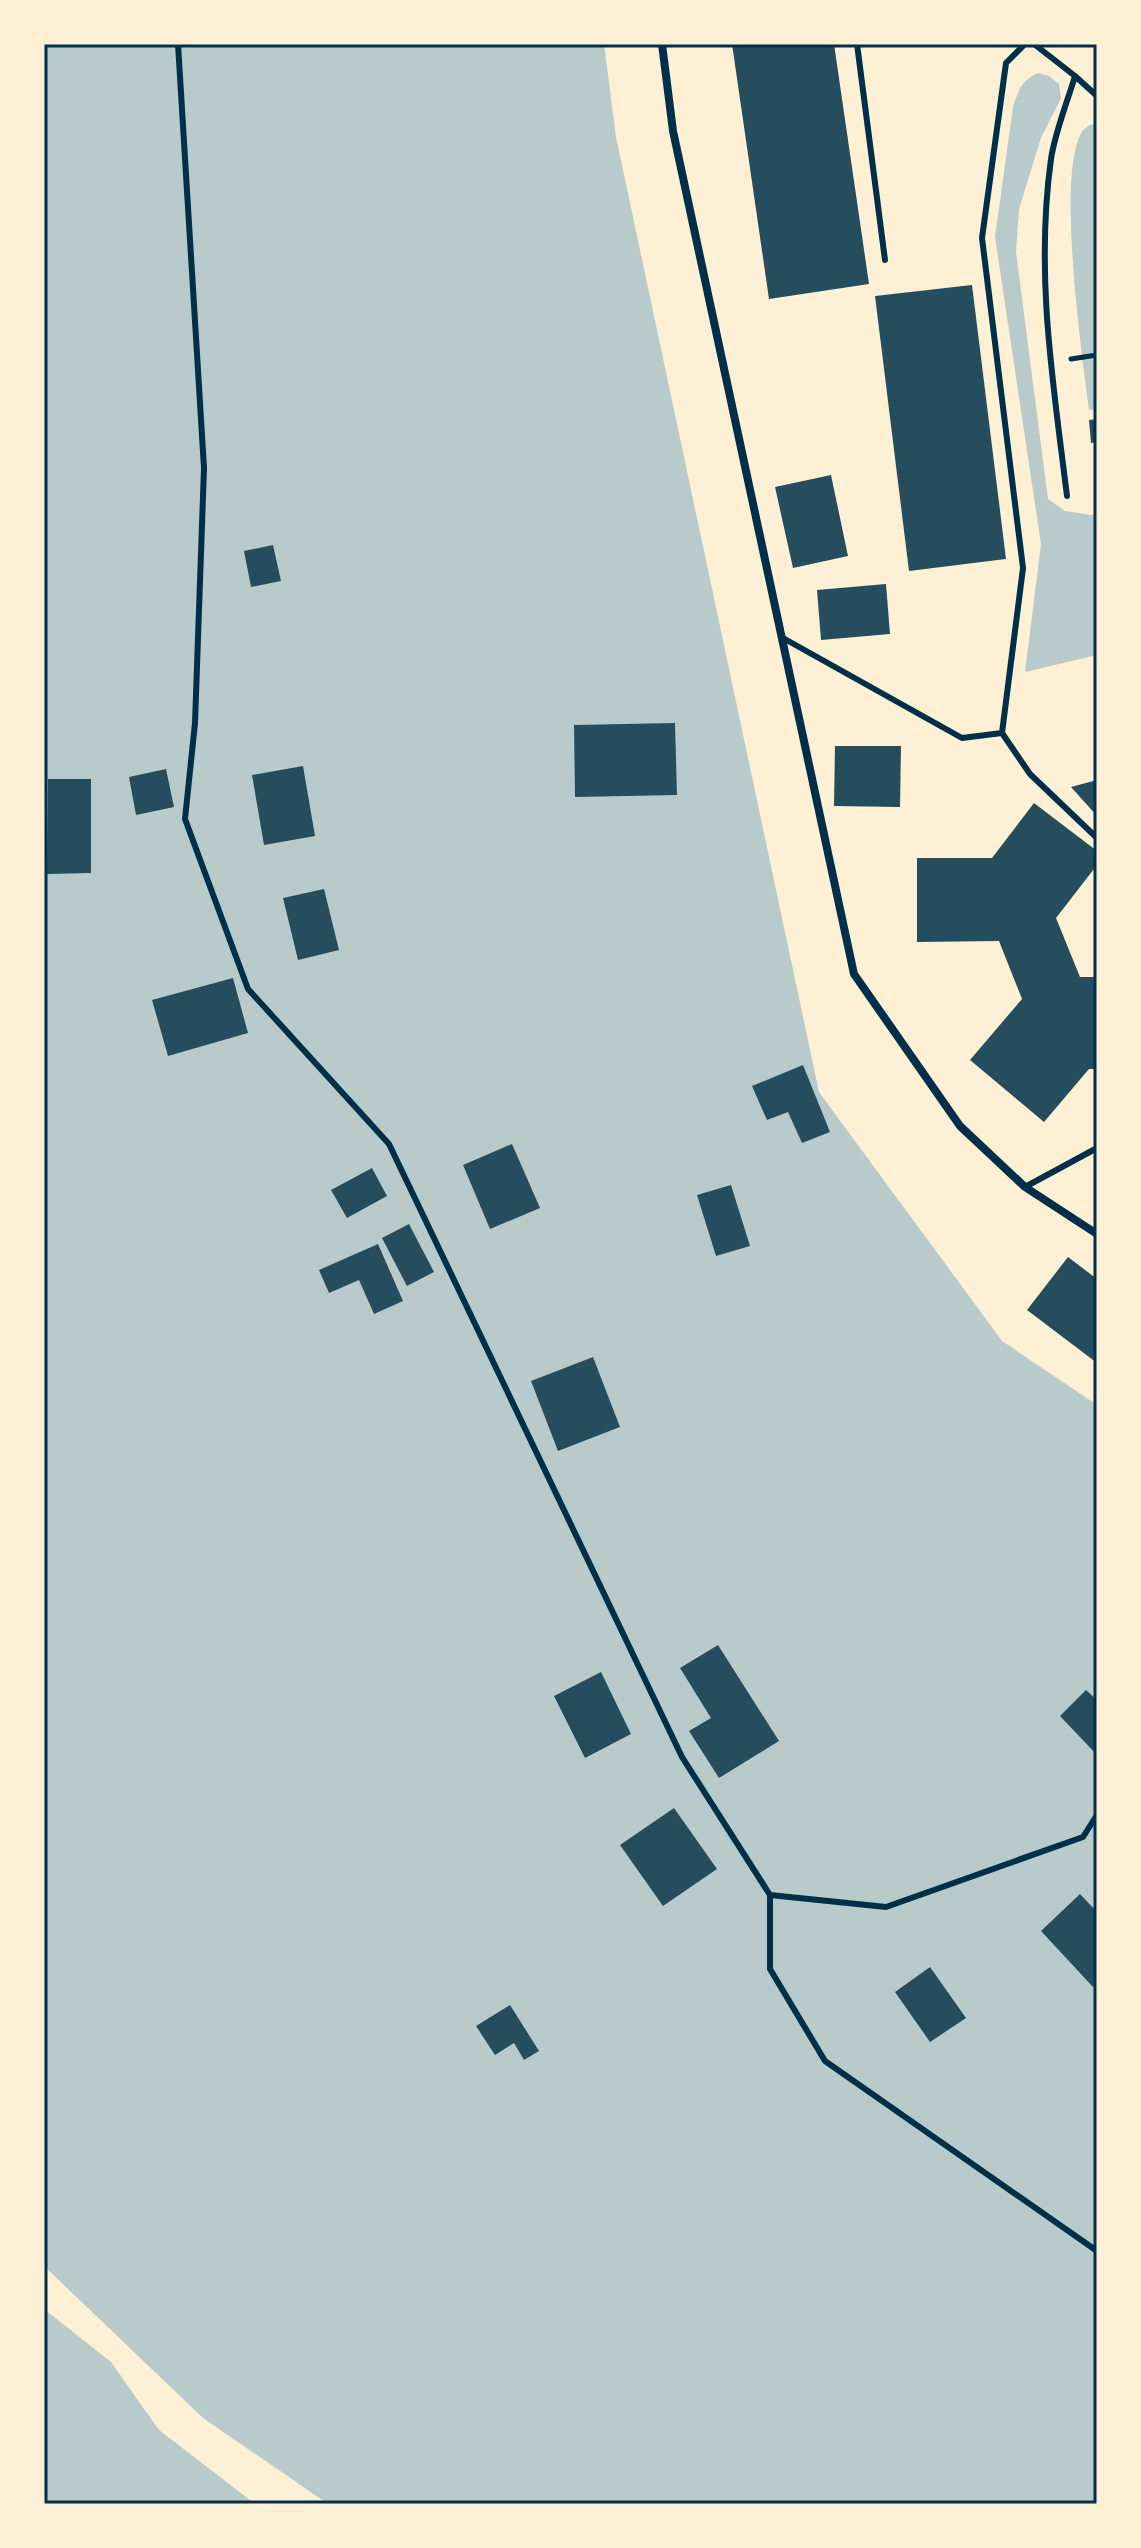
<svg xmlns="http://www.w3.org/2000/svg" width="1141" height="2548" font-family="'DM Sans',sans-serif">
  <rect width="100%" height="100%" fill="#fdf0d5"/>
  <path fill="#b9caca" d="M44 44H604L616 137 819 1092 1002 1341 1097 1405V2504H328L203 2418 44 2266Z
    M1038 73 1049 76 1059 84 1061 98 1041 138 1019 209 1016 252 1048 499 1065 511 1092 515 1097 512V655L1025 672 1041 544 995 237 1013 107C1018 91 1022 80 1038 73Z
    M1097 123V409L1089 410C1082 356 1056 173 1082 132 1085 127 1091 124 1097 123Z
    M44 2309 111 2362 159 2430 255 2504H44Z"/>
  <path fill="#264d5e" d="M732 44H834L869 284 769 299Z
    M972 285 1006 559 909 571 875 296Z
    M1097 419V442L1091 443 1089 420Z
    M831 475 848 556 793 568 775 487Z
    M273 545 281 581 251 587 244 551Z
    M886 584 890 634 821 640 817 590Z
    M675 723 677 795 575 797 574 725Z
    M835 746H901L900 807 834 806Z
    M303 766 315 836 264 845 252 775Z
    M166 769 174 807 136 815 129 777Z
    M48 779H91V873L47 874Z
    M1097 780V816L1071 787Z
    M1034 803 1097 851V865L1056 918 1080 977H1097V1069H1089L1044 1122 970 1060 1022 999 999 941 917 942V858H992Z
    M324 889 339 950 298 960 283 898Z
    M233 978 248 1033 168 1056 152 1000Z
    M803 1065 830 1132 802 1143 788 1112 767 1120 752 1086Z
    M512 1144 540 1208 490 1229 463 1165Z
    M372 1168 387 1196 347 1218 331 1190Z
    M731 1185 750 1246 716 1256 697 1195Z
    M409 1224 434 1272 407 1286 382 1238Z
    M378 1244 403 1301 374 1314 359 1280 329 1293 319 1270Z
    M1068 1257 1097 1279V1363L1027 1310Z
    M593 1357 620 1427 558 1451 531 1381Z
    M718 1645 779 1741 719 1778 689 1731 711 1718 680 1668Z
    M601 1672 631 1734 585 1758 554 1696Z
    M1086 1690 1097 1700V1755L1060 1716Z
    M674 1808 717 1869 663 1906 620 1845Z
    M1080 1894 1097 1912V1983L1093 1987 1041 1931Z
    M930 1967 966 2018 930 2042 895 1992Z
    M510 2005 539 2051 524 2060 514 2043 495 2055 476 2026Z"/>
  <g fill="none" stroke-linecap="round" stroke-linejoin="round">
    <path stroke="#003049" stroke-width="5" d="M1071 359 1097 355"/>
    <path stroke="#003049" stroke-width="6" d="M178 44 204 468 195 723 185 819 248 989 389 1144 682 1757 770 1895 886 1907 1083 1837 1097 1815
      M857 44 885 260
      M1034 44 1075 76
      M1067 496C1053 382 1035 274 1051 159 1055 132 1067 103 1075 76L1097 96
      M783 638 962 738 1002 733 1023 568 982 238 1006 63 1025 44
      M1002 733 1030 774 1097 838
      M1025 1187 1097 1148
      M770 1895V1969L825 2061 1097 2251"/>
    <path stroke="#003049" stroke-width="8" d="M662 44 673 131 854 974 960 1126 1025 1187 1097 1234"/>
  </g>
  <rect width="1141" height="2548" fill="none" stroke="#fdf0d5" stroke-width="92"/>
  <rect x="46" y="46" width="1049" height="2456" fill="none" stroke="#003049" stroke-width="3"/>
</svg>
